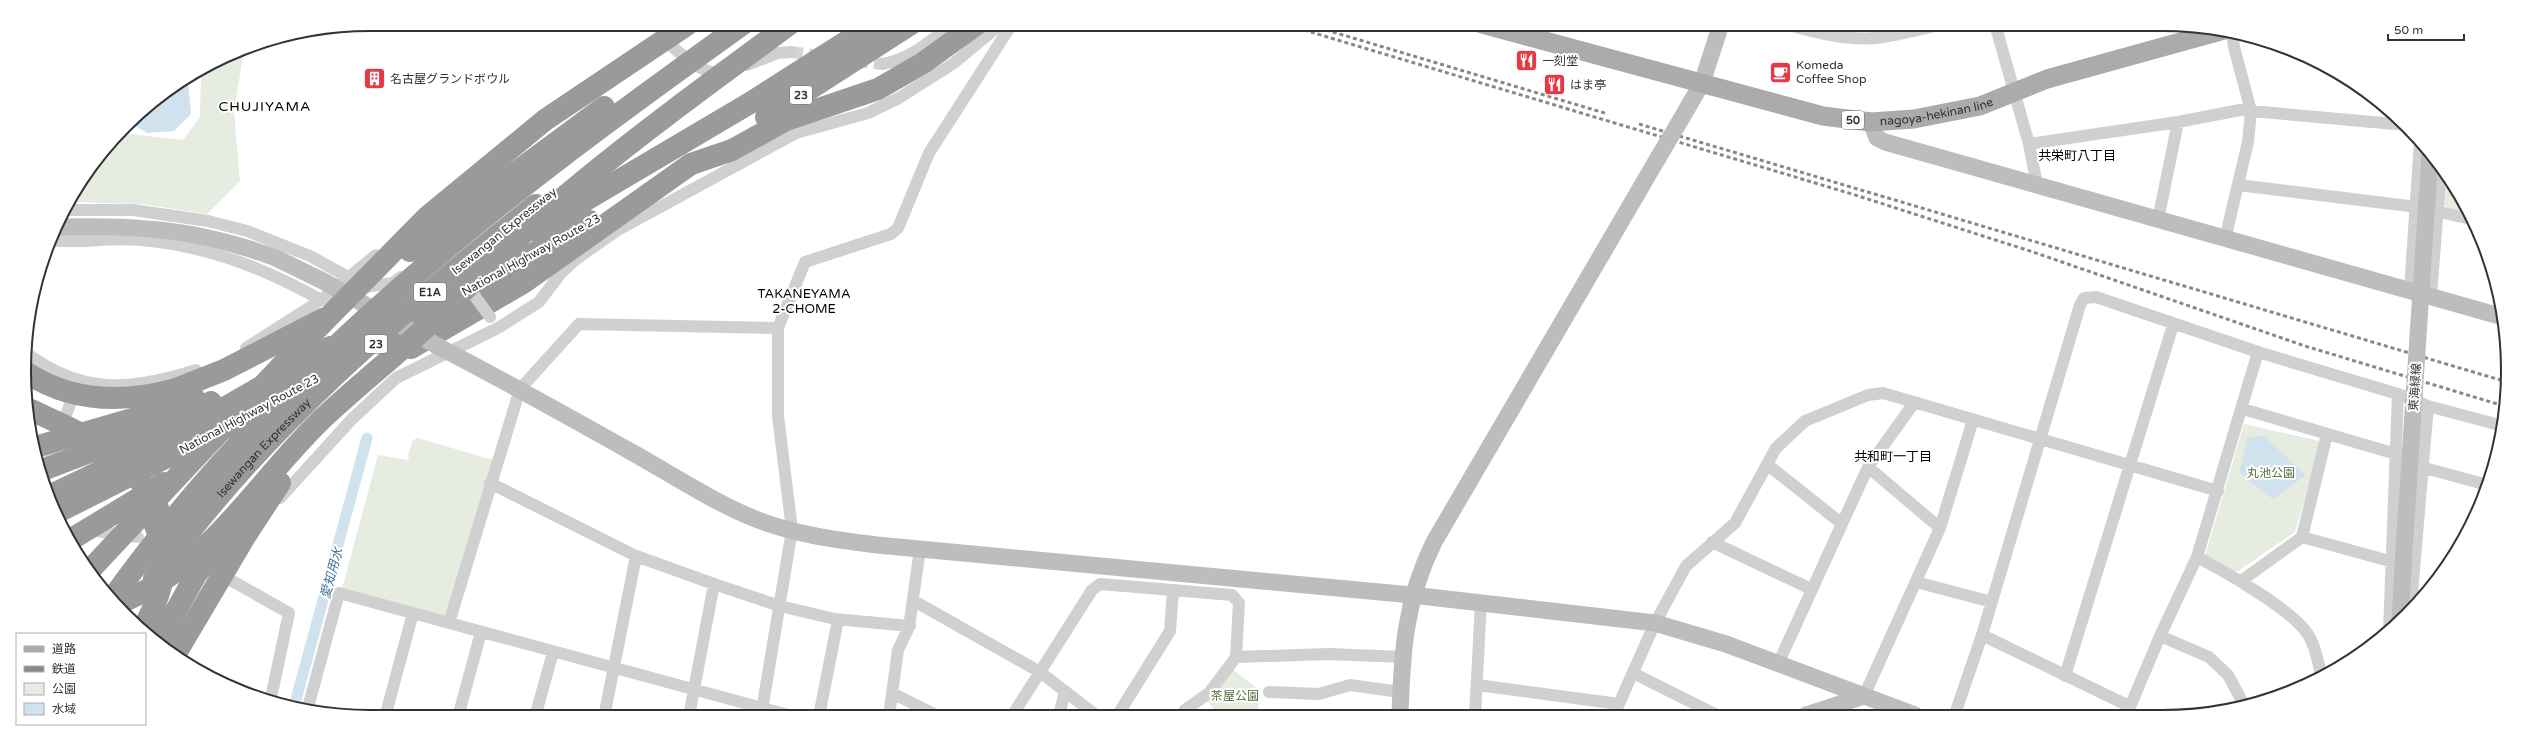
<svg xmlns="http://www.w3.org/2000/svg" width="2532" height="741" font-family="'Varela Round','Noto Sans JP',sans-serif">
  <rect width="100%" height="100%" fill="#fff"/>
  <path fill="#e6ecdf" d="M244 49 234 112 240 181 207 214 142 204 69 202 95 160 120 133 183 140 200 117 201 73Z
    M2446 173 2449 178 2468 213 2447 208 2444 205Z
    M2244 424 2319 441 2320 446 2295 532 2238 571H2233L2205 556Z
    M418 438 493 460 445 617 342 589 378 455 409 460 408 454 413 440Z
    M1231 668 1259 690 1258 716H1218L1208 701Z"/>
  <path fill="#cfe2ee" d="M188 81 191 114 174 131 147 133 130 123 142 110Z
    M2263 435 2306 475 2273 499 2239 473 2247 438Z"/>
  <g fill="none" stroke-linecap="round" stroke-linejoin="round">
    <path stroke="#cfe2ee" stroke-width="11" d="M294 707 367 438"/>
    <path stroke="#d6d6d6" stroke-width="12" stroke-dasharray="12 6" stroke-linecap="butt" d="M791 52 821 56
      M856 61 882 64"/>
    <path stroke="#d0d0d0" stroke-width="12" d="M1786 24C1816 33 1852 42 1883 37 1903 34 1923 29 1943 24
      M1995 24 2029 144 2037 185
      M661 37C680 53 697 72 722 74
      M1540 40 1545 24
      M882 64C910 60 931 40 953 24
      M747 65 778 53 791 52
      M2029 144 2178 122 2240 110 2406 125
      M2238 185 2417 207 2471 219
      M64 210H133L208 221 247 231 310 256 366 287 393 283 401 277
      M2158 220 2178 122
      M2225 239 2248 142 2251 111 2234 47 2232 32
      M51 240C80 244 111 237 140 240 205 245 265 268 321 300
      M2410 290 2420 141
      M2431 296 2441 167
      M246 348 321 300 376 255
      M25 352C82 395 131 391 196 370
      M2243 409 2396 454
      M1768 465 1841 523
      M1868 467 1940 528
      M2421 467 2484 484
      M46 469 76 388
      M490 483 636 556 714 584 780 606 835 619 910 626
      M280 498 352 419 396 378 498 328 539 302 561 273 575 260 616 231 796 133 868 113 899 98 954 63 1001 24
      M90 530 138 537
      M2302 537 2393 562
      M1712 542 1811 589
      M2197 557C2224 571 2295 611 2309 636 2316 647 2318 664 2322 677
      M227 578 289 613 271 698
      M2241 581 2302 537 2327 434
      M1916 582 1992 602
      M914 601 1040 672 1097 716
      M2411 605 2428 406
      M449 623 520 389 579 324 778 328
      M2389 632 2398 394
      M1982 635 2129 706
      M2160 636 2209 657 2228 675 2243 703
      M1236 657 1329 654 1403 657
      M1778 664 1868 467 1914 403
      M1633 673 1717 715
      M2065 676 2173 325
      M1477 685 1619 704
      M1269 692 1319 694 1350 685 1400 692
      M892 693 938 716
      M1864 696 1940 528 1973 420
      M307 711 339 593 792 716
      M1955 714 1982 635 2080 305 2084 298 2096 297 2258 352 2398 394 2428 406 2503 426
      M2127 714 2160 636 2197 557 2258 352
      M1475 715 1481 602
      M1614 715 1655 623 1686 566 1735 523 1776 448 1805 421 1868 395 1883 393 2218 491
      M689 716 714 584
      M761 716 792 530 778 416V328L805 262 891 234 898 228 929 153 1012 24
      M819 716 838 620
      M889 716 898 650 909 627 920 549
      M1012 716 1092 590 1100 584 1232 595 1239 603 1236 657 1209 693 1185 710 1181 716
      M1059 716 1065 691
      M1117 716 1170 631 1173 590
      M385 717 413 613
      M458 717 481 632
      M535 717 553 652
      M604 717 636 556"/>
    <path stroke="#bdbdbd" stroke-width="17" d="M1871 122 1877 138 1885 142 2503 317
      M1677 126 1702 83 1721 24
      M56 227C139 225 198 229 276 258
      M441 348C507 382 571 418 635 454 674 476 712 501 753 518 792 534 836 540 877 545L1412 595 1655 623 1726 644 1915 715
      M2400 619 2405 534
      M1400 715C1402 651 1405 601 1434 542L1658 158
      M1806 715 1864 696"/>
    <path stroke="#ababab" stroke-width="19" id="s1" d="M1482 24 1823 116 1871 122 1914 119 1980 106 2047 79 2224 30"/>
    <path stroke="#9a9a9a" stroke-width="22" d="M766 117 911 24
      M535 230 750 103 874 24
      M387 337 590 221
      M411 348 523 283 691 164 732 150 786 120 878 89 923 63 977 24
      M176 389 224 370 323 319
      M40 471 145 431 211 402
      M49 496 181 433 330 347
      M56 513 278 401
      M70 540 164 483
      M142 631C166 584 173 562 150 514
      M158 643 197 573 235 529"/>
    <path stroke="#888" stroke-width="3" stroke-dasharray="4 3" stroke-linecap="butt" d="M1284 24 1852 194 2033 252 2305 346 2504 406
      M1306 24 1608 114
      M1639 124 2507 382"/>
    <path stroke="#d0d0d0" stroke-width="12" d="M466 284 490 317"/>
    <path stroke="#bdbdbd" stroke-width="17" d="M1658 158 1677 126
      M276 258 325 282 441 348
      M2405 534 2430 154"/>
    <g stroke="#9a9a9a" stroke-width="22">
      <path d="M410 251 604 107"/>
      <path d="M27 373C73 403 125 403 176 389"/>
      <path d="M31 410C89 437 124 449 158 508"/>
      <path d="M35 447 139 417 194 398"/>
      <path d="M89 571 299 347 427 217 545 120 688 24"/>
      <path id="s2" d="M154 579C258 433 396 315 536 205"/>
      <path d="M112 599C281 362 509 191 743 24"/>
      <path d="M117 604C210 568 253 486 321 420 354 389 389 361 422 331 473 283 522 231 576 187 645 130 718 77 790 24"/>
      <path d="M175 655 246 535 280 483"/>
    </g>
  </g>
  <defs>
    <symbol id="restaurant-square" viewBox="-11 -11 22 22"><rect x="-9" y="-9" width="18" height="18" rx="4" fill="#e63946" stroke="#fff"/><path d="M-5-6h1v4h1v-4h1v4h1v-4h1v5L-1.5 .5V6h-2V.5L-5-1ZM5-6V6H3V1.5H1.5Q1.5-4 5-6Z" fill="#fff"/></symbol>
    <symbol id="cafe-square" viewBox="-11 -11 22 22"><rect x="-9" y="-9" width="18" height="18" rx="4" fill="#e63946" stroke="#fff"/><path d="M-5.5-4.5H6V0H3Q3 3.5 0 3.5H-2.5Q-5.5 3.5-5.5 0ZM3-3.2v2h1.7v-2ZM-6 4.5H4V6H-6Z" fill="#fff"/></symbol>
    <symbol id="building-square" viewBox="-11 -11 22 22"><rect x="-9" y="-9" width="18" height="18" rx="4" fill="#e63946" stroke="#fff"/><path d="M-4-6H4V6H1V3H-1V6H-4ZM-2.5-4.3h1.7v1.8h-1.7ZM.8-4.3h1.7v1.8H.8ZM-2.5-1h1.7V.8h-1.7ZM.8-1h1.7V.8H.8Z" fill="#fff"/></symbol>
  </defs>
  <g fill-rule="evenodd">
    <use href="#restaurant-square" x="1514" y="48" width="25" height="25"/>
    <use href="#cafe-square" x="1768" y="60" width="25" height="25"/>
    <use href="#building-square" x="362" y="66" width="25" height="25"/>
    <use href="#restaurant-square" x="1542" y="72" width="25" height="25"/>
  </g>
  <g text-anchor="middle" stroke-width="4" stroke-linejoin="round" paint-order="stroke">
    <g fill="#fff" stroke="#707070" stroke-width="1">
      <rect x="790" y="86" width="22" height="18" rx="3"/>
      <rect x="1842" y="111" width="22" height="18" rx="3"/>
      <rect x="414" y="283" width="32" height="18" rx="3"/>
      <rect x="365" y="335" width="22" height="18" rx="3"/>
    </g>
    <g font-size="11" font-weight="bold" fill="#333">
      <text x="801" y="99">23</text>
      <text x="1853" y="124">50</text>
      <text x="430" y="296">E1A</text>
      <text x="376" y="348">23</text>
    </g>
    <g font-size="12" fill="#333" stroke="#fff" text-anchor="start">
      <text x="1542" y="65">一刻堂</text>
      <text x="1796" y="69">Komeda<tspan x="1796" dy="14">Coffee Shop</tspan></text>
      <text x="390" y="83">名古屋グランドボウル</text>
      <text x="1570" y="89">はま亭</text>
    </g>
    <g font-size="12" fill="#333" stroke="#fff">
      <text dy="4" stroke="none"><textPath href="#s1" startOffset="468">nagoya-hekinan line</textPath></text>
      <text transform="translate(504 231) rotate(-39)" y="4">Isewangan Expressway</text>
      <text transform="translate(531 255) rotate(-29)" y="4">National Highway Route 23</text>
      <text transform="translate(2415 387) rotate(-86)" y="4">東海緑線</text>
      <text transform="translate(249 414) rotate(-28)" y="4">National Highway Route 23</text>
      <text dy="4" stroke="none"><textPath href="#s2" startOffset="171">Isewangan Expressway</textPath></text>
    </g>
    <g font-size="12" fill="#56703f" stroke="#fff">
      <text x="2271" y="477">丸池公園</text>
      <text x="1235" y="700">茶屋公園</text>
    </g>
    <g font-size="13" fill="#000" stroke="#fff">
      <text x="2077" y="160">共栄町八丁目</text>
      <text x="804" y="298">TAKANEYAMA<tspan x="804" dy="15">2-CHOME</tspan></text>
      <text x="1893" y="461">共和町一丁目</text>
    </g>
    <g font-size="13" font-style="italic" fill="#3f7597" stroke="#fff">
      <text transform="translate(331 573) rotate(-75)" y="5">愛知用水</text>
    </g>
    <g font-size="14" letter-spacing="1" fill="#000" stroke="#fff">
      <text x="265" y="111">CHUJIYAMA</text>
    </g>
  </g>
  <path d="M0 0H2532V741H0ZM370 31H2162A339 339 0 0 1 2501 370V371A339 339 0 0 1 2162 710H370A339 339 0 0 1 31 371V370A339 339 0 0 1 370 31Z" fill="#fff" fill-rule="evenodd"/>
  <path fill="none" stroke="#333" stroke-width="2" d="M370 31H2162A339 339 0 0 1 2501 370V371A339 339 0 0 1 2162 710H370A339 339 0 0 1 31 371V370A339 339 0 0 1 370 31Z"/>
  <rect x="16" y="633" width="130" height="92" fill="#ffffff" stroke="#adadad"/>
  <rect x="24" y="646" width="20" height="6" fill="#ababab" stroke="#adadad"/>
  <text x="52" y="653" font-size="12" fill="#333333">道路</text>
  <rect x="24" y="666" width="20" height="6" fill="#888888" stroke="#adadad"/>
  <text x="52" y="673" font-size="12" fill="#333333">鉄道</text>
  <rect x="24" y="683" width="20" height="12" fill="#e6ecdf" stroke="#adadad"/>
  <text x="52" y="693" font-size="12" fill="#333333">公園</text>
  <rect x="24" y="703" width="20" height="12" fill="#cfe2ee" stroke="#adadad"/>
  <text x="52" y="713" font-size="12" fill="#333333">水域</text>
  <path d="M2388 34v6h76v-6" fill="none" stroke="#333333" stroke-width="2"/>
  <text x="2394" y="34" font-size="12" fill="#333333" stroke="#ffffff" stroke-width="3" paint-order="stroke">50 m</text>
</svg>
